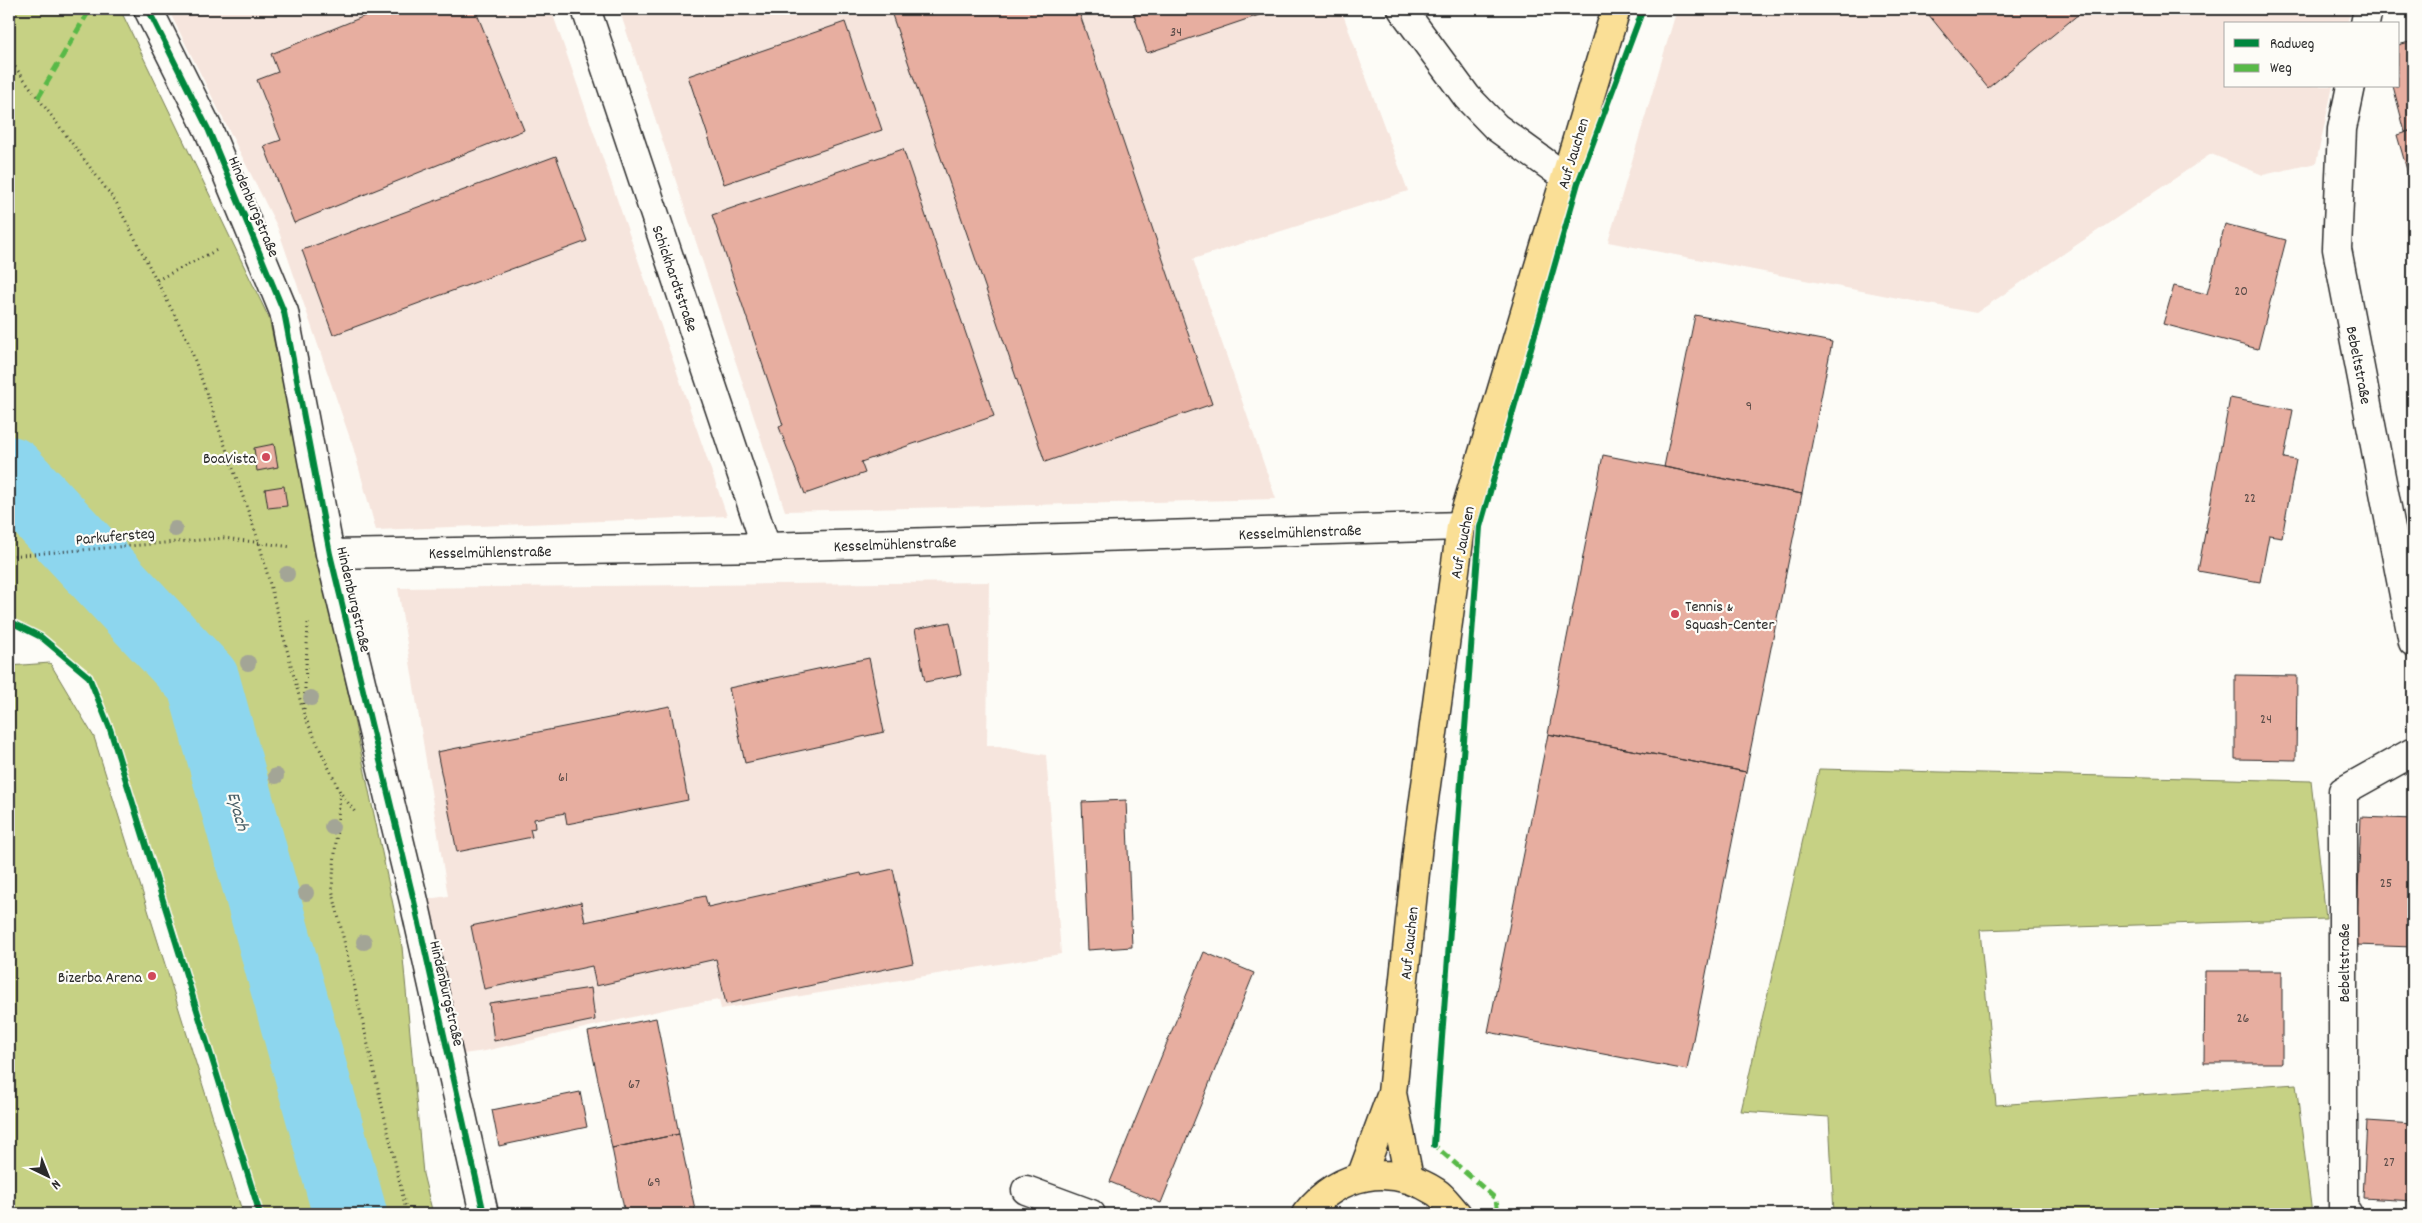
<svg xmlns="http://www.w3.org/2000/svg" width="2422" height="1223" font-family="Dekko,sans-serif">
  <rect width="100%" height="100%" fill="#fdfcf7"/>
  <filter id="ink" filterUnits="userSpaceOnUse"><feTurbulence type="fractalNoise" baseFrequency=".02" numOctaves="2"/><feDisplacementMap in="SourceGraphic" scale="10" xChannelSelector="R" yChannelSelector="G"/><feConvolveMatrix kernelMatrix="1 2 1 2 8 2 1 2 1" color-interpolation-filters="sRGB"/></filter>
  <g filter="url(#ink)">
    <path fill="#f6e5dd" d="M168 9H551L727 516 376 530 353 447 277 226Z
      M619 9H1341L1408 191 1193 259 1276 499 785 511Z
      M1677 9H2351L2347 24H2226V86H2333L2316 163 2263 175 2211 154 1976 313 1608 242Z
      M989 582 987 745 1046 755 1061 954 721 1009 719 1000 680 1006 485 1051 448 1056 414 901 448 896 398 588Z"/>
    <path fill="#c6d184" stroke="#787e58" d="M9 9H120L269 318 402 947 423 1174 433 1214H259L110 729 89 677 41 637 9 621Z
      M50 663 94 737 243 1214H9V666Z
      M1819 769 2311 781 2326 919 1980 930 1996 1105 2296 1084 2312 1214H1834L1829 1117 1741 1111Z"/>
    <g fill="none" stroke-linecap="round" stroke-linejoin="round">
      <path stroke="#8dd6ee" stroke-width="74" d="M9 473 203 681 350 1214"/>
    </g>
    <path fill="#e7aea0" stroke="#2b2b2b" d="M382 9H475L524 130 294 223 264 146 281 140 257 80 278 72 271 54Z
      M890 9H1078L1212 404 1045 462Z
      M1132 9H1277L1147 53Z
      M1924 9H2085L1988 88Z
      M2407 9H2413V29Z
      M845 22 882 130 724 184 688 76Z
      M2413 41V130L2405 132 2393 86H2398V45Z
      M2413 130V191L2397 135Z
      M903 149 994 416 861 462 865 473 805 494 779 427 783 425 712 215Z
      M556 156 587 241 333 335 302 250Z
      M2225 224 2286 240 2258 349 2163 324 2174 286 2207 294Z
      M1695 315 1832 342 1802 494 1664 467Z
      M2230 398 2293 410 2284 458 2296 460 2282 537 2269 535 2260 582 2198 571Z
      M274 444 278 467 257 471 254 448Z
      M1603 455 1802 494 1746 772 1548 734Z
      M284 486 287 506 268 508 265 489Z
      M950 622 961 675 925 682 915 629Z
      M869 658 884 732 745 763 729 688Z
      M2235 675 2297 676 2296 760 2235 759Z
      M670 706 688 800 567 824 565 813 534 819 535 828 530 829 532 837 457 852 437 752Z
      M1548 734 1746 772 1687 1070 1488 1032Z
      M1126 800 1132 947 1088 950 1082 802Z
      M2361 817 2413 819V947L2356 945Z
      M893 869 913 963 726 1004 716 959 596 986 592 966 484 989 471 926 581 902 585 922 705 896 708 907 861 873 862 876Z
      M1204 952 1254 973 1161 1203 1110 1182Z
      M2205 971H2282V1063H2204Z
      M591 988 595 1020 494 1041 489 1003Z
      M656 1018 679 1134 612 1148 588 1032Z
      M580 1092 587 1127 499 1146 492 1110Z
      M2367 1121 2413 1124V1201L2363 1198Z
      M679 1134 696 1214H625L612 1148Z"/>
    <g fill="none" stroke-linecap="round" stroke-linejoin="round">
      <defs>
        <path id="minor" d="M148 9 209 131 284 312 330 554 414 901 484 1214
          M586 9 766 547
          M1402 9 1467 97 1496 127 1565 177
          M2365 24 2368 9
          M2351 86 2342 129 2337 249 2413 642
          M330 554 766 547 1461 526
          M1026 1190 1091 1214
          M2348 1214 2343 1207V791L2413 752"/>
        <path id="major" d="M1392 1093 1409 1178
          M1361 1177 1392 1093 1418 844 1461 526 1616 9
          M1306 1214C1339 1172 1390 1163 1436 1192 1444 1197 1450 1207 1457 1214"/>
      </defs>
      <use href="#minor" stroke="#2b2b2b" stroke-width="31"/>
      <use href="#major" stroke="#2b2b2b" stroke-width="31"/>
      <path stroke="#2b2b2b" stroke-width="3" stroke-dasharray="1 4" stroke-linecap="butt" d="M9 59 116 202 188 341 259 542 304 715 340 792 355 812
        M157 280 219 249
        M9 556 224 538 292 547
        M304 709 308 623
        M340 793 332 889 407 1214"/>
      <use href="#minor" stroke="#fdfcf7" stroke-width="28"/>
      <use href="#major" stroke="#fadf96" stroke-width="28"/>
      <path stroke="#58b947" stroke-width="5" stroke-dasharray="10 5" stroke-linecap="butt" d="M38 98 90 9
        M1434 1140V1145L1496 1199 1498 1214"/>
      <defs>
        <path id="cycleway" d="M148 9 209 131 284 312 330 554 414 901 484 1214
          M9 621 41 637 89 677 110 729 260 1214
          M1434 1145 1480 527 1578 183 1643 9"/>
      </defs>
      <use href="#cycleway" stroke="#fdfcf7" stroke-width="9"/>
      <use href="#cycleway" stroke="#00873e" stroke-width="6"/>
    </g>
    <g fill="#a3a596">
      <circle cx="175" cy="529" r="8"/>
      <circle cx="287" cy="574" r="8"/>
      <circle cx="248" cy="663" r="8"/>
      <circle cx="311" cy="698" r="8"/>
      <circle cx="276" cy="776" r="8"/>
      <circle cx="332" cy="827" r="8"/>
      <circle cx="306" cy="893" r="8"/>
      <circle cx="364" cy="942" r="8"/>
    </g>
  </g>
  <g fill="#d1495b" stroke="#fdfcf7" stroke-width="2">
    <circle cx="266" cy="457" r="5"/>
    <circle cx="1675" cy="614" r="5"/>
    <circle cx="152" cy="976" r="5"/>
  </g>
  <g text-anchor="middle" stroke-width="4.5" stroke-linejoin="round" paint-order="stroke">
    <g font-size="14" fill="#5a4c48">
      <text x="1176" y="36">34</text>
      <text x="2241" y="295">20</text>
      <text x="1749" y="410">9</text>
      <text x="2250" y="502">22</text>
      <text x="2266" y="723">24</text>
      <text x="563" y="781">61</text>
      <text x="2386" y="887">25</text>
      <text x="2243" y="1022">26</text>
      <text x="634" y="1088">67</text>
      <text x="2389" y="1166">27</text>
      <text x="654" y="1186">69</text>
    </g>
    <g font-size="16" fill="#2b2b2b" stroke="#fdfcf7">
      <text transform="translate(1572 153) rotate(-73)" y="6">Auf Jauchen</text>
      <text transform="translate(255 206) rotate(67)" y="6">Hindenburgstraße</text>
      <text transform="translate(676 278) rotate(71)" y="6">Schickhardtstraße</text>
      <text transform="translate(2360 365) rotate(79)" y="6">Bebeltstraße</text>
      <text transform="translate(1300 531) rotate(-2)" y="6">Kesselmühlenstraße</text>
      <text transform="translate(115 535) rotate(-5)" y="6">Parkufersteg</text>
      <text transform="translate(1461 542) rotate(-79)" y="6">Auf Jauchen</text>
      <text transform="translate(895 543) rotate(-2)" y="6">Kesselmühlenstraße</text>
      <text transform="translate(490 551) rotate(-1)" y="6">Kesselmühlenstraße</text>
      <text transform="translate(355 599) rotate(77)" y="6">Hindenburgstraße</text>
      <text transform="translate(1408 943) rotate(-84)" y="6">Auf Jauchen</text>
      <text transform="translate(2343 963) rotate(-90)" y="6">Bebeltstraße</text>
      <text transform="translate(448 993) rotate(77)" y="6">Hindenburgstraße</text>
    </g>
    <g font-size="16" fill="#2b2b2b" stroke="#fdfcf7" text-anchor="end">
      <text x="256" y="463">BoaVista</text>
      <text x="1685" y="611" text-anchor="start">Tennis &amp;<tspan x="1685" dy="18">Squash-Center</tspan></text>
      <text x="142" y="982">Bizerba Arena</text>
    </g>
    <g font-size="18" font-style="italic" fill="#485e66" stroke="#fdfcf7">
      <text transform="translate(239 811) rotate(75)" y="6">Eyach</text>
    </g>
  </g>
  <rect width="2422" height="1223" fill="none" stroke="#fdfcf7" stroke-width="30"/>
  <rect x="15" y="15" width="2392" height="1193" fill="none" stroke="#2b2b2b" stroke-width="2" filter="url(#ink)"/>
  <rect x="2224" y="22" width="175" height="65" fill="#fdfcf7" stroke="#a9a8a5"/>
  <rect x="2234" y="39" width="25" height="8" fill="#00873e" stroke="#a9a8a5"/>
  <text x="2270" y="48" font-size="15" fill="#2b2b2b">Radweg</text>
  <rect x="2234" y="64" width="25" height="8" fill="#58b947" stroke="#a9a8a5"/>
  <text x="2270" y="72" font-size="15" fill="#2b2b2b">Weg</text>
  <g transform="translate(48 1176) rotate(137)" stroke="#fdfcf7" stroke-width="4" paint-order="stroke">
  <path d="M0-4L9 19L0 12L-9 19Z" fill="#2b2b2b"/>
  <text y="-8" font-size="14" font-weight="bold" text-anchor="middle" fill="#2b2b2b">N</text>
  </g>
</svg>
